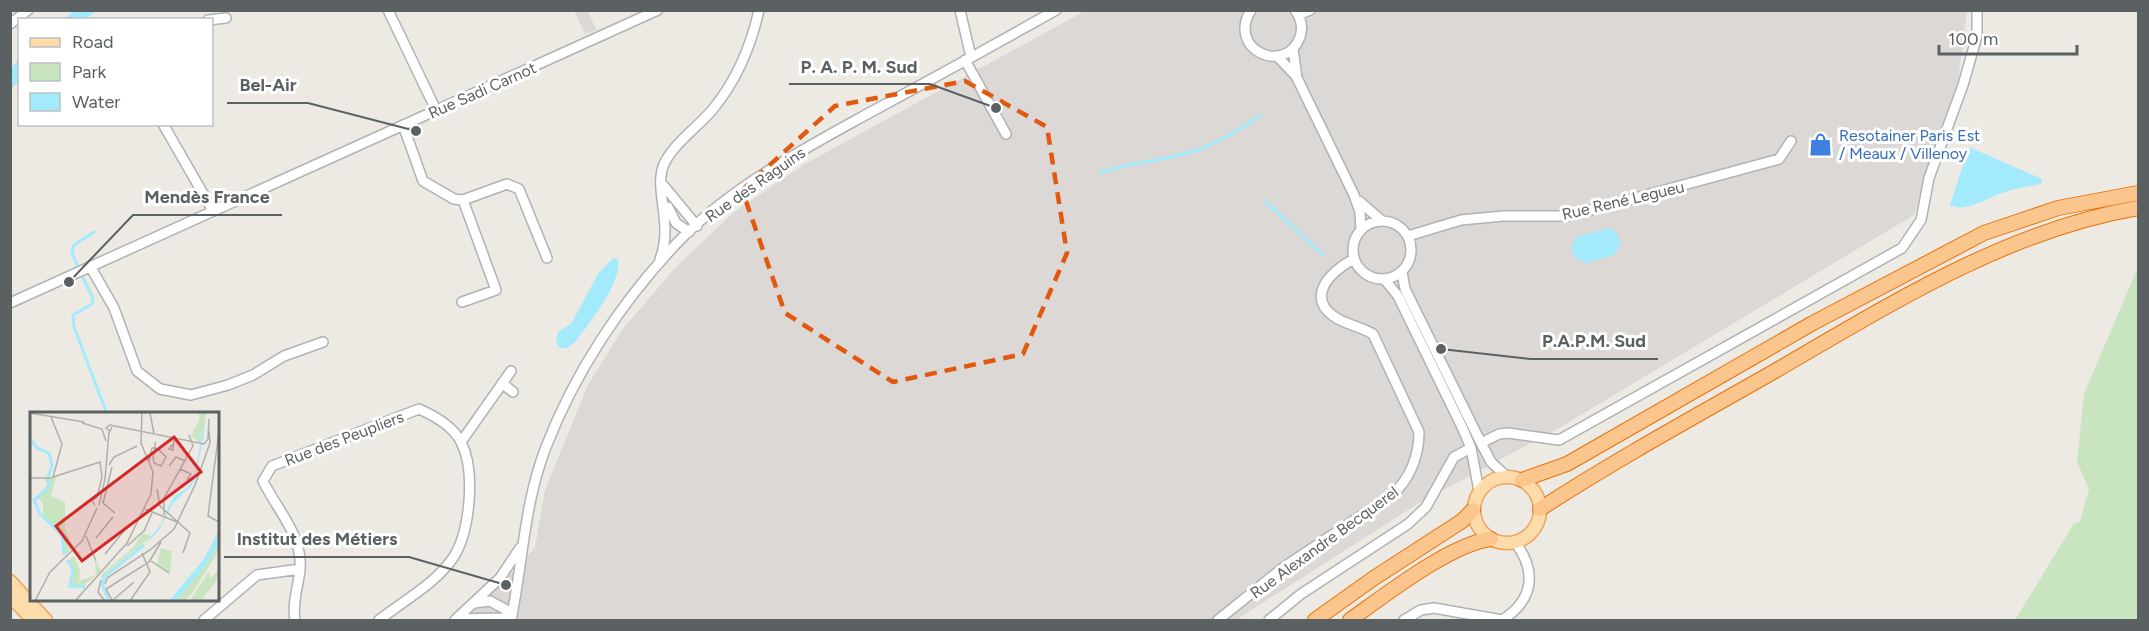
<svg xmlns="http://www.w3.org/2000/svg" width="2149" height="631" font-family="Figtree,sans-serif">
  <rect width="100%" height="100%" fill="#ede9e3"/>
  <path fill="#dcd8d5" d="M574 11H588L596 30 585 34Z
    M1085 11H1967L1958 80 1914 215 1559 428 1419 503 1236 620H465L535 548 545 490 588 385 622 330 677 266 733 213 803 165Z"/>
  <path fill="#c8e5c0" d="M2138 267V620H2015L2073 525 2080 521 2089 489 2077 462 2084 394Z"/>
  <path fill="#a4eafd" d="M74 11V10L96 11 86 19H64Z
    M19 59V81L11 89V68Z
    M1969 147 2042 179 2041 184C2030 186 2019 188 2008 191 1991 195 1967 214 1950 205Z
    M1608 228 1616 232 1621 244 1614 255 1586 263 1574 257 1571 249 1576 237Z
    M613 258 618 259C623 281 589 324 575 342L567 348H560L556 343 558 332 571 324 598 274Z"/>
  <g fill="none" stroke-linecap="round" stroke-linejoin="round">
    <path stroke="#a4eafd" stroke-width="3" d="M1100 173C1132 161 1168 161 1200 149 1222 141 1242 128 1261 115
      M1264 200 1323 255
      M78 267 72 253 74 245 94 232
      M81 274 93 298 92 304 73 315 74 327 107 414"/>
    <defs>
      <path id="minor" d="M388 10 436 110
        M960 10 971 57
        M1251 10C1226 50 1286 76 1300 37 1303 28 1301 18 1295 10
        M1298 15 1310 10
        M208 20 226 18
        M10 24 28 10
        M1293 49 1297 78 1354 195 1360 212 1361 230
        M1277 56 1296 76
        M965 60 1006 134
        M163 124 213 211
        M403 125 423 181 454 199 463 200 507 184 519 189 547 258
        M664 186 697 226
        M1359 201 1382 221
        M668 207 676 223 689 232
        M1353 250a29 29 0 1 1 58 0a29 29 0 1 1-58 0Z
        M1408 236 1461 220 1503 216H1569L1779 159 1791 141
        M660 259C674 224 653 189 664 164 674 143 698 127 713 109 736 81 751 46 759 10
        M90 266 114 308 137 371 160 389 191 395 228 385 253 375 284 356 323 342
        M1402 272 1405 289 1481 443 1491 462 1506 476
        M1385 280 1398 296 1462 427 1471 448 1479 491
        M462 302 496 290 463 200
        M10 303 658 10
        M502 383 513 392
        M461 442 511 371
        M1481 443 1499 434 1508 433 1559 440 1902 248 1921 220 1929 178 1963 85 1977 36V10
        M474 603 490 601 512 613
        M456 619 503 618 512 613
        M204 620 257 575 300 569
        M295 620C292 603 298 587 300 570 303 535 277 510 263 481L272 466 419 409C435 416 453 426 461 442 476 471 470 532 453 558 435 584 403 601 379 620
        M455 620 500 578 520 548
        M511 620C523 562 524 503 546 447 575 372 622 301 678 242 731 187 802 150 869 113 932 79 994 45 1056 10
        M1218 620 1284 567 1392 495C1410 479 1419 456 1419 432L1373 334C1361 327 1349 325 1338 319 1303 299 1330 271 1354 259
        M1269 620 1301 594 1408 524 1426 507 1454 457 1471 448
        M1404 620 1421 610 1434 608 1502 620C1534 600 1537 571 1515 542"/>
      <path id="major" d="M1474 510a33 33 0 1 1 66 0a33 33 0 1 1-66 0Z
        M10 581 46 620
        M10 596 33 620"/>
      <path id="highway" d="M1522 480 1567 464 1813 323 1984 233 2058 208 2138 193
        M1540 509C1617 459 1696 416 1775 371 1889 305 2007 230 2138 208
        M1315 620 1374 578 1462 521 1473 510
        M1350 620C1384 596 1450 544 1491 539"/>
    </defs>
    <use href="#minor" stroke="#afb3b5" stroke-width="12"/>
    <use href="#major" stroke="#eda45c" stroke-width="15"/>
    <use href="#highway" stroke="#ea7006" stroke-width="16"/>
    <use href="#minor" stroke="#fff" stroke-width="9"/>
    <use href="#major" stroke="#fddca9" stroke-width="12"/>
    <use href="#highway" stroke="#fac68e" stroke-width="14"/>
  </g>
  <path fill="none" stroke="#e15910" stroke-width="4.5" stroke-dasharray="12 8" stroke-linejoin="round" d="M965 81 1047 127 1067 253 1023 354 893 382 785 313 742 190 835 106Z"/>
  <defs>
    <symbol id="shop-bare" viewBox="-9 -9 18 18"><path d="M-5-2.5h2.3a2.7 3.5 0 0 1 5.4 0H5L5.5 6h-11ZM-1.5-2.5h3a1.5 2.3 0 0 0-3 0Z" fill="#3f7fe0" stroke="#fff" stroke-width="2.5" paint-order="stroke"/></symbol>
  </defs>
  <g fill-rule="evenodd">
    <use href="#shop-bare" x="1804" y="128" width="33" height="33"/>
  </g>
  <g text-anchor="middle" stroke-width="6" stroke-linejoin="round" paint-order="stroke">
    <g font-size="16" fill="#5b6163" stroke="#fff">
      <text transform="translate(482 90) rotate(-24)" y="6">Rue Sadi Carnot</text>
      <text transform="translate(755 184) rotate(-35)" y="6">Rue des Raguins</text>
      <text transform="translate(1623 200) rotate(-13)" y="6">Rue René Legueu</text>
      <text transform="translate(344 438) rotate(-21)" y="6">Rue des Peupliers</text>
      <text transform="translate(1324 542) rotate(-36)" y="6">Rue Alexandre Becquerel</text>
    </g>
    <g font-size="16" fill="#366cbe" stroke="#fff" text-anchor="start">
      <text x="1839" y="141">Resotainer Paris Est<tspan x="1839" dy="18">/ Meaux / Villenoy</tspan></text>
    </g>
  </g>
  <g transform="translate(30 412)">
    <rect width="189" height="189" fill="#ede9e3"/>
    <path d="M169 0 176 1 170 31 161 23 169 9ZM26 65 21 84 35 90V117L43 135 35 143 34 128 13 105V91L7 85 17 73 15 66ZM112 122 122 124 77 160 72 171V162L103 136ZM189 131V138L165 177 155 189H146ZM131 136 142 139 140 161 127 153ZM44 144 50 159 49 169 66 163 65 148 71 159 54 173 41 175 43 156 39 148ZM189 157 186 169 171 189H160L179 159 180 167Z" fill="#c8e5c0"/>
    <path d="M176 0 173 28 164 69 160 75 143 91 129 118 113 135 131 112 144 84 157 76 164 66ZM189 118V131L177 151 146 189H139L174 147Z" fill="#a4eafd"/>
    <path fill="none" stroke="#a4eafd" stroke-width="3" d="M0 27 7 36 19 41 22 54 18 65M19 67 18 76 4 88 10 102 32 123 34 142M37 148 43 157 40 174 55 175M79 189 72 172 74 165 114 133"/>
    <path fill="none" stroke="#afafac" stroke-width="1.5" d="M0 1 54 10M120 1 124 22M21 5 32 32 23 65M52 11 72 17 76 29M82 15 80 19 76 16 80 13 174 32 178 27 179 7M189 19 178 104 189 110M144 31 139 37 143 38 144 28M119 49 122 36H125L128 37 136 45 131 54 124 51 123 46 125 37V31L126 30M79 53 84 45 107 34M139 54 146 45 155 49M82 55 73 91 85 101M150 57 161 62 157 68M0 66H20L70 50 72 65 67 85 62 89 65 93M127 77 130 94 160 121 153 141M69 93 75 67 79 20M115 97 147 110M134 103V86L163 34 159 23M56 124 66 149M66 126 83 105M97 134 114 119 122 101M75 142 99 113M121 149 139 161M71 168 68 180 75 189M75 172 77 166 120 138 144 117 165 73 180 31 179 19M82 188 76 177 119 150 131 130M5 189 20 160 52 129 67 96M45 189 97 131 121 82 123 60 111 31 112 0M82 189 104 170M100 189 120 160 112 141"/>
    <path fill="#d62828" fill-opacity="0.15" stroke="#d62828" stroke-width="3" d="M144 25 171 60 52 149 26 114Z"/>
    <rect width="189" height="189" fill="none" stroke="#5b6163" stroke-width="3"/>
  </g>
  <path fill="none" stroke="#5b6163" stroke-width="2" d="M996 108L930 84H789M416 131L308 103H227M69 282L133 215H282M1441 349L1530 359H1658M506 585L409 557H224"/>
  <g fill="#5b6163" stroke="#fff" stroke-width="2">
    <circle cx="996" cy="108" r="6"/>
    <circle cx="416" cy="131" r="6"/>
    <circle cx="69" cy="282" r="6"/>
    <circle cx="1441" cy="349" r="6"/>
    <circle cx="506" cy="585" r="6"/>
  </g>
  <g font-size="18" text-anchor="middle" font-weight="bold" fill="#5b6163" stroke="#fff" stroke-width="6" stroke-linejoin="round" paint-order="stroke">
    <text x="859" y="73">P. A. P. M. Sud</text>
    <text x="268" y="91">Bel-Air</text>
    <text x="207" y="203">Mendès France</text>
    <text x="1594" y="347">P.A.P.M. Sud</text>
    <text x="317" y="545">Institut des Métiers</text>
  </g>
  <rect width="2149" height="631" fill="none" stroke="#5b6163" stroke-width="24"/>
  <rect x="18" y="18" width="195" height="108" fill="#ffffff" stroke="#bdc0c1" stroke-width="1.5"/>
  <rect x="30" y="38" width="30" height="9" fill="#fddca9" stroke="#bdc0c1" stroke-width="1.5"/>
  <text x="72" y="48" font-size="18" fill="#5b6163">Road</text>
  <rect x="30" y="63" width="30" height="18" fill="#c8e5c0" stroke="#bdc0c1" stroke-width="1.5"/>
  <text x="72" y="78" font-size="18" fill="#5b6163">Park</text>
  <rect x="30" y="93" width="30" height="18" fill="#a4eafd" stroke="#bdc0c1" stroke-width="1.5"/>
  <text x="72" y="108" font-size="18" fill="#5b6163">Water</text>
  <path d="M1939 45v9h138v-9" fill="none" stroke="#5b6163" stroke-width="3"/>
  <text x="1948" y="45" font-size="18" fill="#5b6163" stroke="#ffffff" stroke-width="4.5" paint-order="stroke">100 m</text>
</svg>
